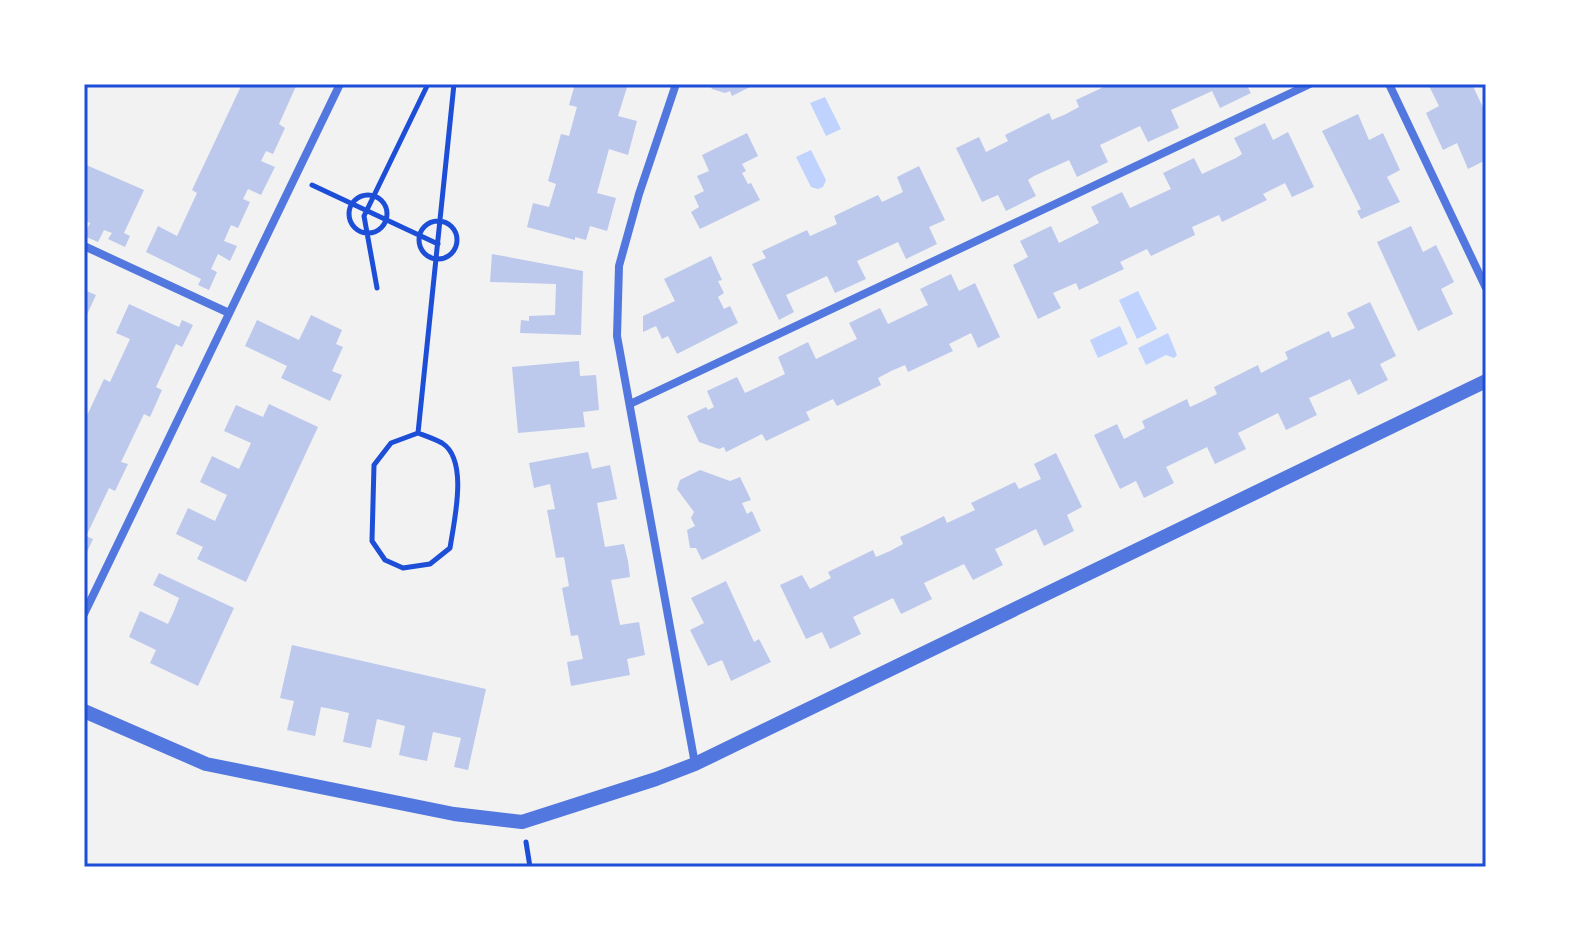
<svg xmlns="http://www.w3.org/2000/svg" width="1570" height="951" font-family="Arial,sans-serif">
  <rect width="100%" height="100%" fill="#f2f2f2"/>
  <path fill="#bfd3fe" d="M825 97 841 129 826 136 810 103Z
    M811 150 826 180 823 187 818 189 811 187 796 157Z
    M1138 291 1157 329 1137 339 1119 300Z
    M1120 326 1128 344 1098 358 1090 340Z
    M1168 333 1177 355 1174 358 1166 355 1146 365 1138 348Z"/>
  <path fill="#bdc9ec" d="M242 84H297L279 124 285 128 273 154 266 151 261 161 275 167 261 195 248 189 243 199 250 202 238 228 231 225 224 241 237 246 230 261 218 254 211 269 217 272 209 290 198 285 201 279 146 252 158 226 177 236 197 193 192 190Z
    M575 84H628L618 116 637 121 628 155 609 149 597 193 616 198 607 231 590 226 586 240 575 237V240L527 227 533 203 549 207 556 184 548 181 561 134 569 136 577 107 569 105Z
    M709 84H756L732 96 730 91 725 93 712 89Z
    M1110 84H1246L1251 93 1220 108 1212 91 1171 110 1179 128 1148 142 1140 126 1100 145 1108 162 1077 177 1069 160 1034 176 1028 180 1036 196 1006 211 998 195 982 202 956 148 979 137 986 152 1008 141 1005 135 1049 113 1052 120 1066 114 1079 107 1076 100Z
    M1428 84H1472L1486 114V160L1468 169 1457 143 1443 150 1426 113 1439 106Z
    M1358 114 1369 140 1383 133 1400 170 1387 177 1400 202 1361 219 1357 211 1361 209 1322 131Z
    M1265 123 1273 140 1288 132 1314 187 1292 197 1285 183 1263 194 1267 200 1222 222 1219 215 1192 227 1195 235 1151 256 1147 249 1120 262 1124 269 1079 290 1076 283 1053 293 1061 308 1038 319 1013 265 1028 257 1020 241 1051 226 1059 243 1099 223 1091 207 1122 192 1130 208 1171 189 1163 173 1194 158 1202 174 1236 158 1242 154 1234 138Z
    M747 133 758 156 742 164 746 171 742 173 748 184 751 183 760 200 700 229 691 212 699 207 694 196 704 191 697 176 709 171 702 155Z
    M84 164 144 190 124 233 130 236 125 247 108 239 112 233 104 230 98 242 84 236 90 223 84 220Z
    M919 166 945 220 929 227 937 244 906 259 898 242 857 261 866 279 835 293 827 276 786 295 794 312 779 320 752 264 766 258 762 251 807 230 810 236 837 224 834 216 878 195 882 202 903 192 897 177Z
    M1411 226 1423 252 1436 245 1454 282 1441 289 1453 314 1418 331 1377 242Z
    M492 254 583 271 581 335 520 333 521 320 529 321V316L555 315 556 284 490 282Z
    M711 256 722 280 718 281 724 293 718 297 724 309 730 306 738 323 677 354 668 336 662 339 656 326 643 332V316L675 301 664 279Z
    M951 274 959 291 975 283 1000 337 978 348 971 333 949 344 953 351 908 372 905 365 891 371 878 378 881 385 837 406 833 399 806 412 810 420 766 441 762 434 726 452 724 447 719 449 699 442 687 416 706 407 708 410 714 407 707 391 737 377 745 393 785 374 778 357 808 342 816 359 857 339 849 323 880 308 888 324 928 305 920 289Z
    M84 290 96 295 84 321Z
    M1370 302 1396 356 1380 364 1388 380 1358 395 1350 379 1316 395 1309 398 1317 415 1286 430 1278 413 1238 433 1246 449 1215 464 1207 447 1201 450 1166 467 1174 483 1144 498 1136 481 1120 489 1094 435 1117 424 1124 439 1145 428 1142 421 1187 399 1190 407 1203 401 1217 394 1214 387 1258 365 1261 373 1288 359 1285 352 1329 331 1332 338 1346 332 1355 328 1347 313Z
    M129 304 179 327 182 320 193 325 182 347 176 344 156 387 162 390 150 417 144 414 121 462 128 464 115 491 109 488 91 526 86 536 93 539 87 552 84 551V422L104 379 110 382 130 339 116 333Z
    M311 315 342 330 336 344 343 347 332 371 342 375 330 401 281 378 287 366 245 346 257 320 299 340Z
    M579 361 580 376 596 375 599 410 583 412 585 427 518 433 512 367Z
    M269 404 318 427 246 582 197 559 203 547 176 534 188 508 215 521 227 495 200 482 212 456 239 469 251 443 224 431 236 405 263 417Z
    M588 452 592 469 610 465 617 499 597 503 605 547 624 544 628 561 630 577 611 580 620 625 639 622 645 655 627 659 630 675 571 686 567 662 583 659 578 635 571 636 562 588 569 586 564 557 556 558 547 510 555 509 550 484 534 488 529 463Z
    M1056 453 1082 507 1067 515 1074 531 1044 546 1036 529 1002 546 995 549 1003 565 973 580 964 564 924 583 932 599 901 614 893 598 853 617 861 634 830 649 822 632 806 639 780 585 802 575 810 589 831 578 828 572 873 550 876 557 890 551 903 544 900 537 922 527 944 516 947 523 975 510 971 503 1015 482 1019 489 1032 483 1041 479 1034 464Z
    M700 470 730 481 740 477 751 500 742 503 747 514 752 511 761 531 702 560 696 548H690L687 530 695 526 691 518 694 512 677 489 680 480Z
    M159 573 234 608 198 686 150 663 156 650 129 637 140 611 168 624 174 611 179 598 153 585Z
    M726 581 754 642 759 639 771 662 731 681 722 660 708 666 690 630 704 623 691 598Z
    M292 645 486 689 468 770 454 767 461 738 433 732 427 761 412 758 399 755 405 726 377 719 371 748 343 742 349 713 336 710 321 707 315 736 287 730 294 701 280 698Z"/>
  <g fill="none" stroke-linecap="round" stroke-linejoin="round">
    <path stroke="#1d4ed8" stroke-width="5" d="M312 185 438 244
      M349 214a19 19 0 1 1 38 0a19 19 0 1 1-38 0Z
      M419 240a19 19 0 1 1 38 0a19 19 0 1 1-38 0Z
      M377 288 364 216 428 84
      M418 433C426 436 435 439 442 443 469 460 454 521 450 548L430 564 403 568 385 560 372 541 374 465 391 443Z
      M418 433 454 84
      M526 842 530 867"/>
    <path stroke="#5277de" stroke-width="8" d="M676 84 639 194 619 266 617 336 695 764
      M1389 84 1486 288
      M84 246 229 313
      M630 404 1310 84
      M84 614 340 84"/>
    <path stroke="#5277de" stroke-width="14" d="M84 711 206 764 454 814 522 822 656 779 695 764 1486 381"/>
  </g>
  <rect width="1570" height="951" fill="none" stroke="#ffffff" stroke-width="172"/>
  <rect x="86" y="86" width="1398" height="779" fill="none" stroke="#1d4ed8" stroke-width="3"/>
</svg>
